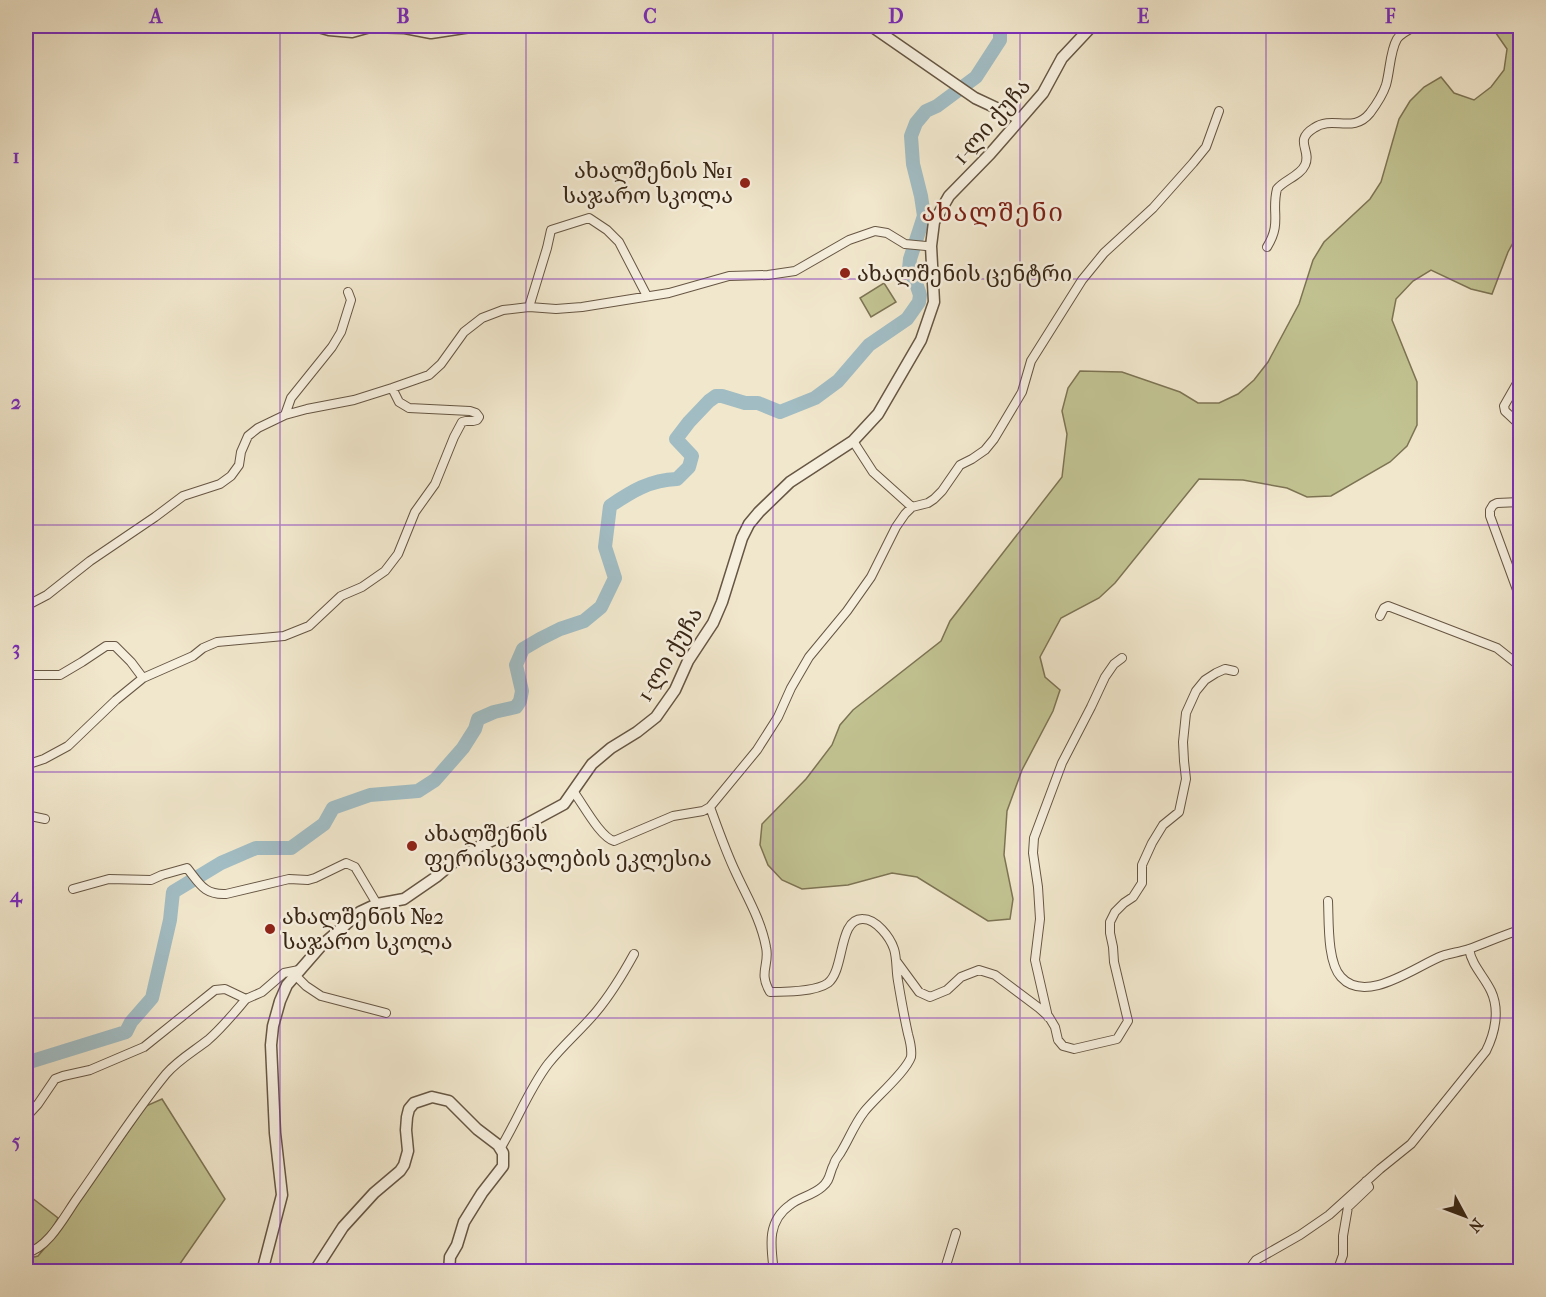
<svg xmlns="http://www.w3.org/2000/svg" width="1546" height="1297" font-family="'IM FELL French Canon','Noto Serif Georgian',serif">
  <rect width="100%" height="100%" fill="#f1e7cc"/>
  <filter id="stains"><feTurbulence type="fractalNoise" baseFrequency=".00333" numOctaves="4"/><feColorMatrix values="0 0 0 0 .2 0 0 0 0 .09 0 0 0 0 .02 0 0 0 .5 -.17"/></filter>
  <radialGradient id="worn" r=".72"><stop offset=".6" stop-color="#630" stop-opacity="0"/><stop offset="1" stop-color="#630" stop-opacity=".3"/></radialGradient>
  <path fill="#c2c392" stroke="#7d7454" stroke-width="1.5" d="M1491 26H1520V230L1508 252 1492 294 1471 289 1431 270 1413 281 1396 299 1392 320 1417 382V425L1407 446 1390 462 1331 496 1307 497 1287 488 1243 480 1199 479 1115 583 1099 598 1061 618 1040 657 1045 677 1060 690 1053 711 1022 770 1007 811 1004 855 1013 899 1010 919 988 921 917 877 892 873 848 885 802 889 782 880 768 865 760 845 762 824 806 779 832 745 840 725 853 710 941 641 950 621 1062 477 1067 434 1062 411 1068 388 1080 371 1122 372 1180 392 1198 403H1219L1238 394 1254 380 1268 362 1299 304 1313 260 1324 242 1370 199 1381 182 1399 119 1410 101 1424 87 1441 77 1454 93 1474 100 1491 87 1504 70 1507 49Z
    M884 283 896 302 871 317 860 298Z
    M162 1099 225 1199 175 1271 26 1272V1259L38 1256 58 1232 146 1106Z
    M27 1194 58 1218C49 1235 42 1241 26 1251Z"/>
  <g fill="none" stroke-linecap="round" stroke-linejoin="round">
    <path stroke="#a1bcc3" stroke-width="14" d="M26 1063 126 1032 131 1022 152 998 170 920 173 892 221 863 256 848H291L324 824 333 808 370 795 418 791 435 780 463 748 475 729 478 719 494 712 516 707 520 701 522 691 516 665 523 649 540 639 560 629 584 621 601 607 615 578 605 547 610 506C632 491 650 480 677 479L689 467 692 456 676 439 689 422 709 401 716 396H722L745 403H758L780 412 815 398 838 381 869 345 907 319 919 302 920 295 916 283 909 269 910 259 924 216 921 196 913 164 911 136 916 123 926 111 937 106 976 77 1000 40V26"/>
    <defs>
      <path id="minor" d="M1267 247C1282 223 1271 212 1277 189 1284 180 1300 176 1305 165 1312 150 1293 141 1314 128 1333 115 1353 134 1370 113 1376 105 1383 94 1386 85 1390 71 1390 51 1397 39 1401 33 1410 29 1416 26
        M529 307 547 248 551 230 589 218 607 230 619 242 647 296
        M1520 378 1504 406 1505 411 1520 425
        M285 415 291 398 332 347 341 332 351 300 348 292
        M853 441 873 472 912 507
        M1520 502 1497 503 1493 505 1490 510V516L1520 598
        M26 606 47 595 90 561 155 517 183 496 220 484 231 476 239 465 241 452 248 436 258 428 285 415 307 409 354 400 392 388 429 375 441 364 464 332 482 318 503 310 529 307 556 309 582 307 669 293 729 276 768 275 795 271 849 240 875 231 887 233 905 244 926 246
        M1380 616 1384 608 1388 606 1497 648 1516 663 1520 662
        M26 675H60L82 662 106 646H115L131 662 143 678 116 700 68 746 44 759 26 765
        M143 678 193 656 203 648 217 642 284 636 309 626 341 596 362 587 385 571 398 554 415 512 435 484 454 437 462 422 466 421H473L477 420 479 417 476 413 470 411 409 408 399 402 392 388
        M573 791C583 804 600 837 614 841L673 816 703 811 710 807 757 750 778 717 791 688 809 657 847 611 871 577 896 527 905 514 912 507 928 503 934 499 942 491 960 465 972 459 985 450 994 439 1022 392 1031 361 1082 280 1104 253 1153 208 1193 163 1206 147 1219 111
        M710 807C718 829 726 852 736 873 747 897 761 920 766 947 770 965 758 972 770 992 785 992 815 992 828 983 845 970 838 918 863 919 876 919 890 937 894 949 897 958 896 971 898 981 901 999 904 1016 908 1034 910 1041 912 1050 911 1057 906 1072 874 1099 864 1112 854 1125 849 1139 841 1152 839 1156 835 1159 834 1164 829 1173 831 1180 822 1187 812 1196 799 1197 790 1205 766 1222 771 1247 774 1272
        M26 815 45 819
        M73 889 109 879 151 880 162 875 187 868C200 884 204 895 226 894L289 879 308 880 315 878 346 863 355 867 377 904
        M1328 901C1329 921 1327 962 1341 977 1366 1005 1416 966 1442 956 1451 953 1460 952 1469 949 1486 943 1503 935 1520 930
        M897 962 919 992 930 997 947 990 961 977 979 970 995 975 1039 1008 1049 1017 1055 1027 1058 1040 1063 1046 1074 1049 1117 1039 1128 1021 1114 962 1113 947 1110 933V922L1115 912 1124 903 1133 897 1142 883V865L1152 843 1163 825 1179 812 1186 779 1184 761 1183 742 1186 713 1196 691 1205 680 1216 673 1225 669 1234 671
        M295 975 306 986 321 996 386 1013
        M1048 1017 1035 960 1040 919 1038 887 1033 853 1034 838 1062 763 1091 707 1105 677 1114 664 1122 658
        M26 1117 38 1104 55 1079 63 1076 90 1070 144 1047 215 990 225 989 246 999 262 992 284 973 299 970
        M500 1149C517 1121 529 1089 548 1064 563 1045 581 1030 596 1012 611 994 623 974 634 954
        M26 1253C49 1248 65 1215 78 1197 107 1156 134 1113 166 1074 178 1060 194 1051 208 1040 222 1028 234 1013 246 999
        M944 1272 956 1233
        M1247 1272 1256 1260 1300 1235 1329 1215 1380 1169 1411 1144 1486 1051C1495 1033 1500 1010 1491 991 1484 976 1472 966 1469 949
        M1337 1272 1343 1255V1236L1348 1207 1369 1187 1366 1181"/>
      <path id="tertiary" d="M315 26 329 30 352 32 370 27 405 28 431 33 477 26
        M871 26 975 98 1020 119
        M262 1272 282 1195 275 1133 271 1045 273 1026 280 1001 287 985 321 946 360 912 377 904 404 899 436 877 455 861 482 845 514 831 564 804 592 764 611 748 637 732 656 717 675 690 688 661 713 623 722 602 742 538 749 524 759 512 790 482 853 441 878 414 921 340 934 302 931 246 934 222 941 210 949 196 990 154 1043 93 1062 58 1092 26
        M314 1272 343 1227 374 1193 400 1171 404 1165 408 1151 406 1130 407 1117 409 1109 414 1103 432 1097 449 1101 477 1129 498 1145 503 1153V1166L482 1193 464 1222 457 1245 450 1257 449 1272"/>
    </defs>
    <use href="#minor" stroke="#665643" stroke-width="10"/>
    <use href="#tertiary" stroke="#665643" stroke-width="13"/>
    <use href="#minor" stroke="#f6efde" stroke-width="8"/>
    <use href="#tertiary" stroke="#f6efde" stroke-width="10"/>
  </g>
  <path fill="none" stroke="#7b2cbf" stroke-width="1.5" stroke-opacity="0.55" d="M280 26V1272M526 26V1272M773 26V1272M1020 26V1272M1266 26V1272M26 279H1520M26 525H1520M26 772H1520M26 1018H1520"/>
  <g fill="#8f2418" stroke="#f6efde" stroke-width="2">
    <circle cx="745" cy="183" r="6"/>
    <circle cx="845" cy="273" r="6"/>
    <circle cx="412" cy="846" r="6"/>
    <circle cx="270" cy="929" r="6"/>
  </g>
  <g text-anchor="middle" stroke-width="5" stroke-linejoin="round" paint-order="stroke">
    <g font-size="22" fill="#382615" stroke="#f6efde">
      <text transform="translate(991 121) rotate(-49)" y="8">1-ლი ქუჩა</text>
      <text transform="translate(669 654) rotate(-59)" y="8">1-ლი ქუჩა</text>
    </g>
    <g font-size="22" fill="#382615" stroke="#f6efde" text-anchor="start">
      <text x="733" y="178" text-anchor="end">ახალშენის №1<tspan x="733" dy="25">საჯარო სკოლა</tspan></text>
      <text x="857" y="281">ახალშენის ცენტრი</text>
      <text x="424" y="841">ახალშენის<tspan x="424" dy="25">ფერისცვალების ეკლესია</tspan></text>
      <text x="282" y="924">ახალშენის №2<tspan x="282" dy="25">საჯარო სკოლა</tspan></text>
    </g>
    <g font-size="26" letter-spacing="1.5" fill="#7a1f14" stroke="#f6efde">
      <text x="993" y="221">ახალშენი</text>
    </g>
  </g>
  <rect width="1546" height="1297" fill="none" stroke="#f1e7cc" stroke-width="66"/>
  <g transform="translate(1465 1216) rotate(131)" stroke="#f6efde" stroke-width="4.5" paint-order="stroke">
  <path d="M0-4.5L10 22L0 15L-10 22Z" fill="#382615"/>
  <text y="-9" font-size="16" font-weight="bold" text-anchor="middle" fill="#382615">N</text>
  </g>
  <rect x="33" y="33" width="1480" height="1231" fill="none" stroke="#7b2cbf" stroke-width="2"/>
  <g font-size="20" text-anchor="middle" font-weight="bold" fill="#7b2cbf">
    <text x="156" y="23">A</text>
    <text x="403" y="23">B</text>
    <text x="650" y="23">C</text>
    <text x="896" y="23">D</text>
    <text x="1143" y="23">E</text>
    <text x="1390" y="23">F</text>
    <text x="16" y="163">1</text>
    <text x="16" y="409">2</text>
    <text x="16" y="655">3</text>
    <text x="16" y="902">4</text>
    <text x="16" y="1148">5</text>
  </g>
  <rect width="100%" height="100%" filter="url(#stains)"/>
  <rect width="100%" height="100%" fill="url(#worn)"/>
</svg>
